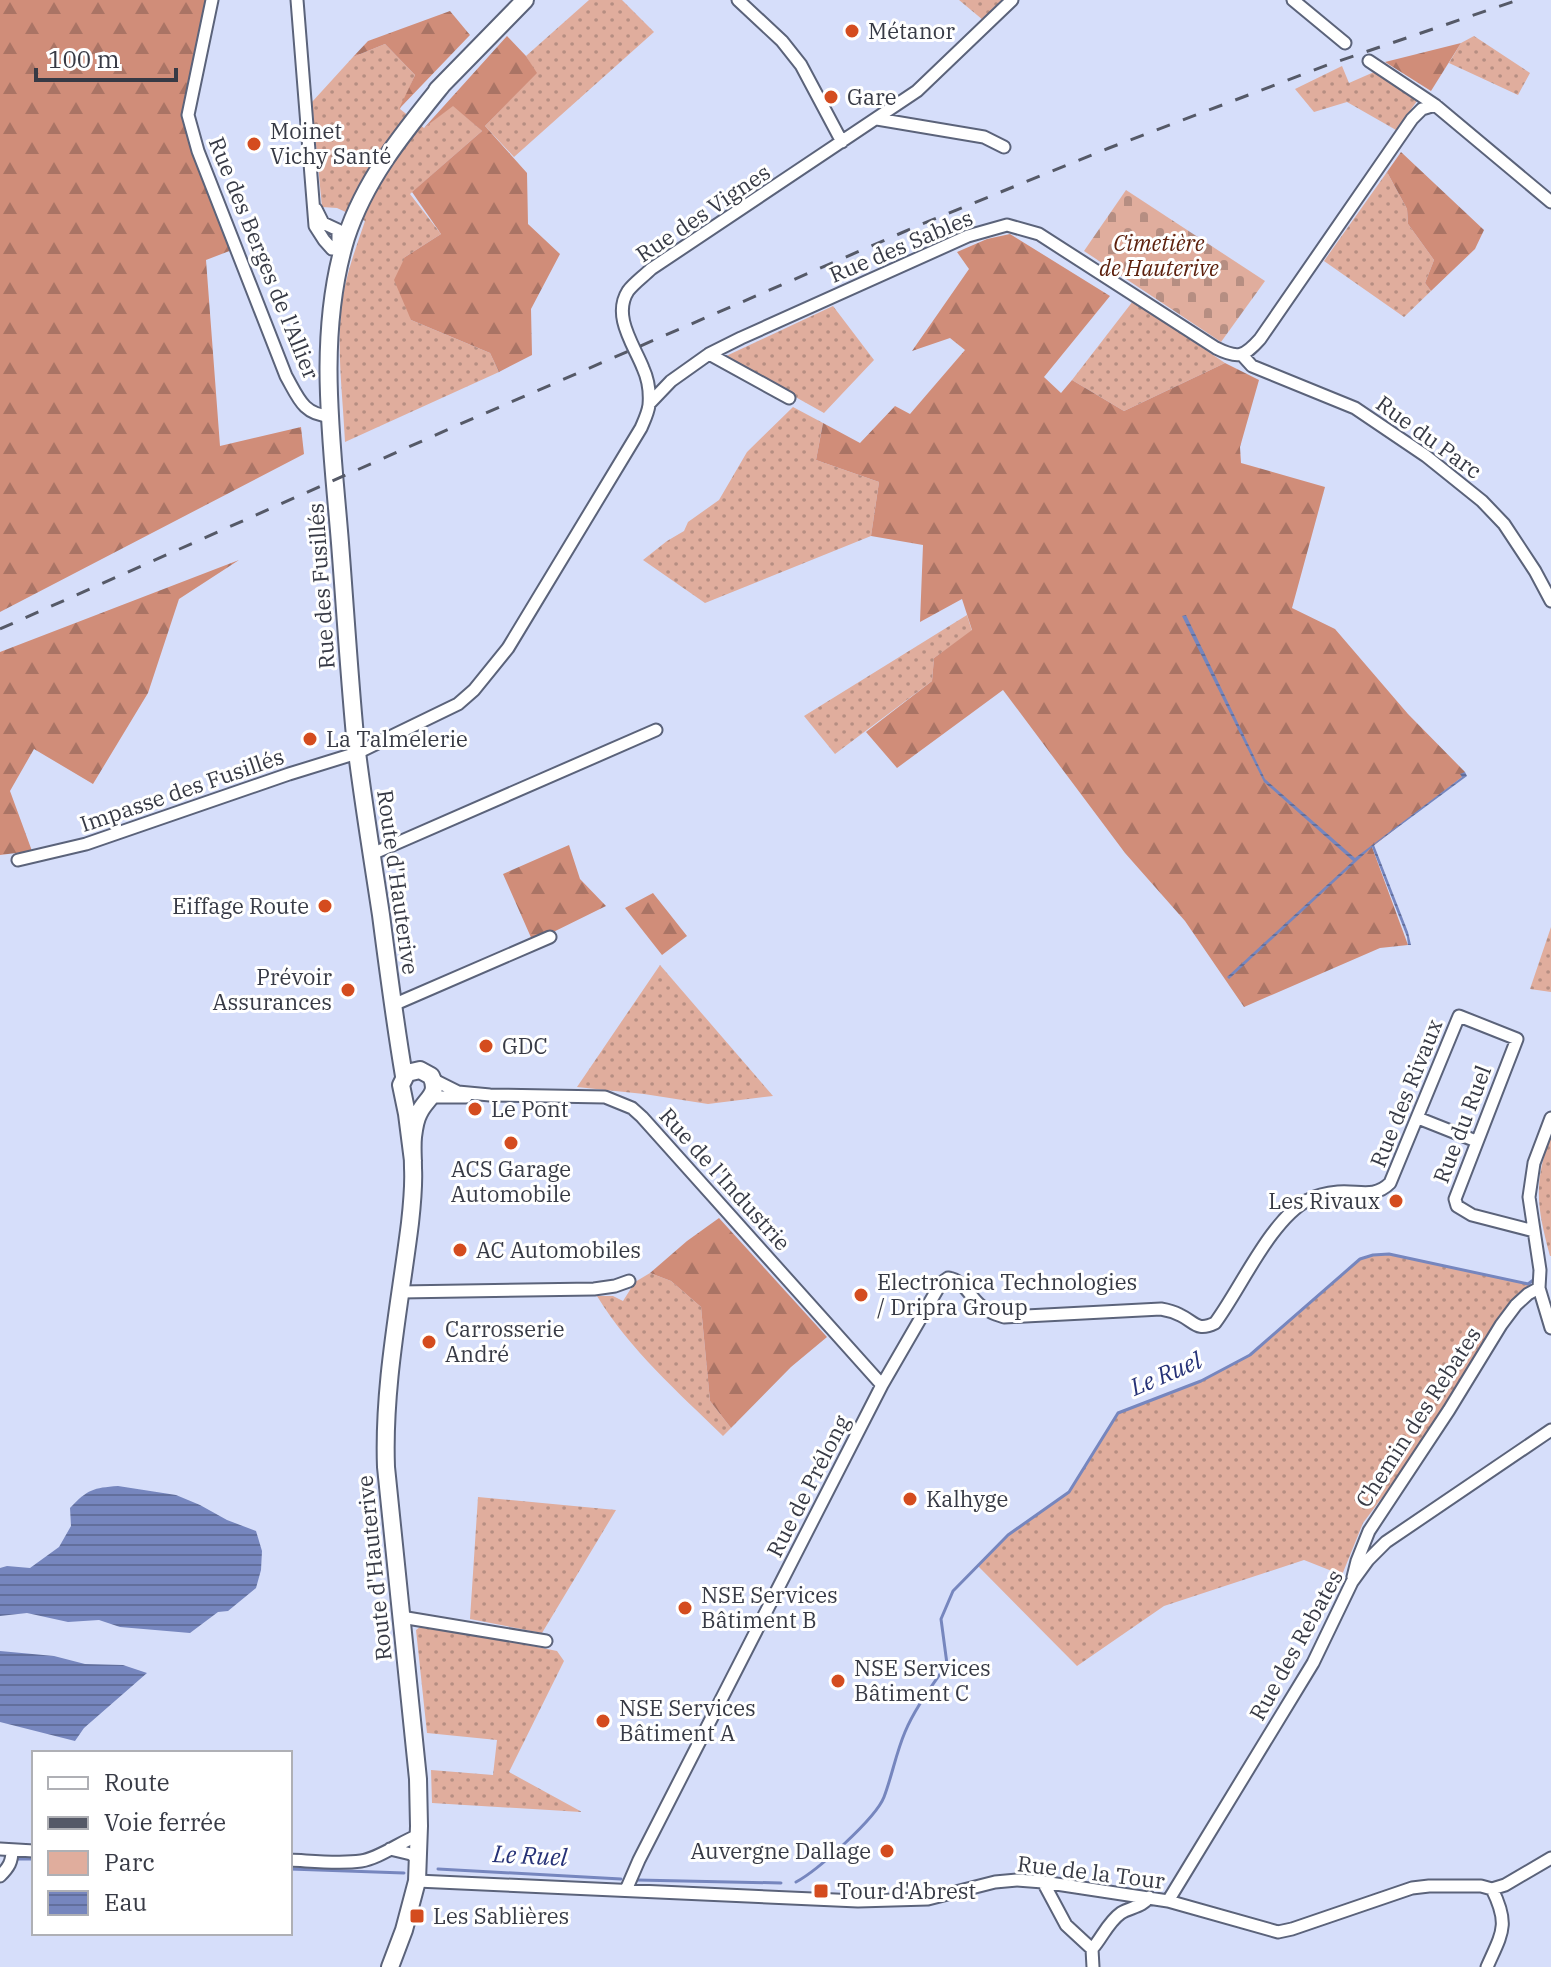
<svg xmlns="http://www.w3.org/2000/svg" width="1551" height="1967" font-family="'IBM Plex Serif',serif">
  <defs>
    <pattern id="green-dots" width="8" height="8" patternUnits="userSpaceOnUse" patternTransform="scale(2)"><rect width="8" height="8" fill="#e0ad9d"/><path d="M2 2h.1M6 6h.1" fill="none" stroke="#b68e82" stroke-width="1.8" stroke-linecap="round"/></pattern>
    <pattern id="forest-firs" width="22" height="20" patternUnits="userSpaceOnUse" patternTransform="scale(2)"><rect width="22" height="20" fill="#d08d79"/><path d="M5 1l3.5 6h-7zM16 11l3.5 6h-7z" fill="#aa7465"/></pattern>
    <pattern id="cemetery-stones" width="16" height="16" patternUnits="userSpaceOnUse" patternTransform="scale(2)"><rect width="16" height="16" fill="#e0ad9d"/><path d="M2 7V4a2 2 0 0 1 4 0v3zM10 15v-3a2 2 0 0 1 4 0v3z" fill="#b68e82"/></pattern>
    <pattern id="water-rules" width="6" height="5" patternUnits="userSpaceOnUse" patternTransform="scale(2)"><rect width="6" height="5" fill="#7686be"/><path d="M0 2.5h6" fill="none" stroke="#626f9c"/></pattern>
  </defs>
  <rect width="100%" height="100%" fill="#d6defa"/>
  <path fill="url(#green-dots)" d="M589 0H622L654 32 514 157 485 126 536 73 526 56Z
    M959 0H1005L983 20Z
    M1474 36 1530 73 1518 95 1449 63 1461 43Z
    M385 44 415 75 400 109 424 128 453 105 482 131 410 194 441 234 405 257 411 320 490 353 499 372 345 442C343 399 337 354 341 311 344 280 355 250 365 221L337 208 322 207 312 102 353 57Z
    M1342 66 1349 83 1374 72 1417 101 1396 130 1347 102 1314 112 1295 89Z
    M1387 172 1407 209 1408 224 1434 260 1425 283 1431 291 1404 317 1324 261Z
    M1133 301 1225 363 1124 411 1072 380Z
    M833 306 874 360 824 413 724 357Z
    M793 407 823 423 816 460 879 482 871 536 705 603 643 560 667 541 684 531 688 522 719 500 747 452Z
    M967 615 972 631 934 658 932 681 835 754 804 716Z
    M1551 927V992L1530 989 1549 933Z
    M660 965 773 1096 708 1104 644 1094 577 1087Z
    M1551 1135V1256H1550C1537 1207 1533 1184 1551 1135Z
    M1389 1254 1528 1284V1294L1423 1443 1363 1523 1342 1575 1304 1560 1164 1606 1077 1666 978 1566 1008 1535 1069 1492 1118 1413 1201 1381 1250 1355 1360 1259 1373 1255Z
    M650 1273 671 1281 701 1307 710 1401 731 1428 723 1436C678 1392 630 1350 597 1296H613L623 1301 635 1282Z
    M478 1497 616 1510 542 1633 470 1619Z
    M424 1624 557 1651 564 1661 509 1772 582 1812 432 1803 431 1770 493 1775 497 1740 427 1733 416 1630Z"/>
  <path fill="url(#forest-firs)" d="M0 0H208L184 115 232 250 206 260 220 446 301 427 304 454 0 612Z
    M450 11 470 35 399 109 415 75 385 44 353 57 368 41Z
    M507 36 526 56 537 73 485 126 527 173 528 224 560 254 531 309 532 355 499 372 490 353 411 320 394 280 405 257 441 234 412 192 482 131 453 106 424 128Z
    M1461 43 1431 91 1385 62Z
    M1401 152 1484 230 1475 249 1431 291 1425 283 1434 260 1408 224 1407 209 1387 172Z
    M1010 234 1110 296 1044 377 1061 393 1072 380 1124 411 1225 363 1259 380 1240 447 1241 463 1325 487 1292 608 1335 629 1408 714 1465 772 1462 777 1372 847 1408 945 1380 948 1244 1007 1185 921 1125 853 1003 690 897 768 866 732 932 681 934 658 972 630 962 599 920 622 923 545 871 536 879 482 816 460 823 423 860 443 895 406 910 414 965 350 950 338 912 351 969 269 957 252 987 239Z
    M239 560 179 599 148 693 93 784 34 749 10 791 32 851 0 855V652Z
    M569 845 580 879 606 906 533 942 503 874Z
    M653 893 687 936 662 955 625 908Z
    M719 1218 827 1337 791 1367 731 1428 710 1401 701 1307 671 1281 650 1273 687 1241Z"/>
  <path fill="url(#cemetery-stones)" d="M1126 190 1265 281 1221 342 1084 251Z"/>
  <path fill="url(#water-rules)" d="M1186 615 1265 779 1355 858 1462 777 1460 774 1465 772 1467 776 1374 845 1408 932 1411 945H1408L1407 937 1372 847 1229 979 1227 977 1353 861 1264 782 1182 616Z
    M118 1486 176 1495 200 1505 227 1520 256 1531 262 1551 261 1570 256 1588 228 1611 218 1612 190 1633 120 1627 99 1620 68 1622 27 1613 0 1616V1568L7 1566 30 1568 59 1547 71 1526 70 1508C88 1489 93 1488 118 1486Z
    M0 1651 54 1656 85 1664 123 1665 147 1673 84 1728 75 1741 0 1722Z"/>
  <g fill="none" stroke-linecap="round" stroke-linejoin="round">
    <path stroke="#7686be" stroke-width="3" d="M18 1859H34
      M290 1869 404 1873
      M438 1869 621 1879
      M637 1880 781 1883
      M796 1882C817 1871 876 1818 884 1797 892 1776 896 1753 905 1732 915 1708 932 1686 947 1664L941 1619 953 1591 1008 1535 1069 1492 1118 1413 1201 1381 1250 1355 1360 1259 1373 1255 1389 1254 1528 1284 1536 1278"/>
    <defs>
      <path id="street" d="M212 0 188 115 198 151 286 376C298 397 303 415 330 416
        M297 0 315 226 324 240 332 249H338L344 240
        M738 0 782 41 801 65 842 142
        M1293 0 1345 43
        M1369 61 1435 105 1551 202
        M877 119 984 137 1004 147
        M316 209 323 223 338 230V249
        M709 354 789 398
        M1242 355 1252 366 1355 408 1426 456 1482 501 1504 524 1535 571 1551 601
        M649 404 671 381 709 354 741 338 968 236 1007 225 1039 234 1216 348C1238 359 1244 357 1260 339L1412 119 1422 109 1435 105
        M372 854 656 730
        M18 860 86 844 289 774 357 753 458 704 474 690 508 648 641 428C644 421 648 413 649 405 650 393 648 379 643 368 634 345 612 316 628 291 634 283 644 276 651 269L917 91 1012 0
        M393 1005 550 937
        M432 1079 458 1092 490 1095 605 1097 632 1108 642 1117 882 1385
        M431 1097H466
        M1418 1118 1476 1141
        M1551 1118 1534 1163 1529 1197 1540 1270 1539 1288 1551 1328
        M400 1292 594 1289 615 1286 629 1281
        M1353 1577 1357 1561 1369 1531 1449 1410 1501 1325 1516 1305 1528 1294 1539 1288
        M401 1617 546 1641
        M0 1849 34 1851
        M390 1849 411 1854 418 1859
        M290 1860C312 1861 339 1864 361 1861 380 1858 400 1842 419 1835
        M0 1876C9 1867 12 1862 12 1850
        M417 1881 858 1901 928 1899 995 1882 1017 1880 1043 1882 1168 1901 1278 1932 1292 1929 1412 1888 1429 1886H1481L1492 1889 1505 1885 1551 1858
        M1043 1882 1066 1925 1092 1949C1102 1938 1108 1922 1121 1913 1131 1907 1143 1907 1149 1897
        M626 1890 639 1860 882 1385 941 1283 948 1278C963 1280 969 1295 979 1304 986 1311 995 1314 1004 1317L1161 1309C1167 1310 1174 1312 1180 1315 1195 1322 1197 1332 1215 1323 1241 1288 1271 1219 1308 1200 1317 1195 1327 1193 1338 1192 1358 1190 1374 1199 1390 1183L1459 1016 1517 1039 1455 1199 1457 1206 1472 1215 1534 1231
        M1168 1901 1313 1663 1352 1582 1368 1560 1386 1542 1551 1430
        M1092 1949 1093 1967
        M1487 1967C1502 1933 1510 1925 1492 1889"/>
      <path id="secondary" d="M437 90 525 0
        M404 1076C395 1023 388 969 381 915 372 855 362 796 355 736 349 672 345 607 340 543 332 442 316 336 346 238 365 179 404 132 442 85
        M390 1967 404 1930 417 1881 419 1826 418 1779 386 1467C383 1385 400 1304 410 1223 412 1205 414 1186 413 1168 413 1157 412 1147 413 1137 414 1129 415 1120 419 1113 426 1098 440 1095 431 1076L420 1070 407 1073 401 1085 407 1114 413 1161"/>
    </defs>
    <use href="#street" stroke="#5b637a" stroke-width="15"/>
    <use href="#secondary" stroke="#5b637a" stroke-width="20"/>
    <use href="#street" stroke="#fff" stroke-width="11"/>
    <use href="#secondary" stroke="#fff" stroke-width="16"/>
    <path stroke="#555967" stroke-width="3" stroke-dasharray="14 14" stroke-linecap="butt" d="M0 629 458 425 922 224 1109 148 1330 64 1518 0"/>
  </g>
  <g fill="#d44c1f" stroke="#fff" stroke-width="3">
    <circle cx="852" cy="31" r="8"/>
    <circle cx="831" cy="97" r="8"/>
    <circle cx="254" cy="144" r="8"/>
    <circle cx="310" cy="739" r="8"/>
    <circle cx="325" cy="906" r="8"/>
    <circle cx="348" cy="990" r="8"/>
    <circle cx="486" cy="1046" r="8"/>
    <circle cx="475" cy="1109" r="8"/>
    <circle cx="511" cy="1143" r="8"/>
    <circle cx="1396" cy="1201" r="8"/>
    <circle cx="460" cy="1250" r="8"/>
    <circle cx="861" cy="1295" r="8"/>
    <circle cx="429" cy="1342" r="8"/>
    <circle cx="910" cy="1499" r="8"/>
    <circle cx="685" cy="1608" r="8"/>
    <circle cx="838" cy="1681" r="8"/>
    <circle cx="603" cy="1721" r="8"/>
    <circle cx="887" cy="1851" r="8"/>
    <rect x="813" y="1883" width="16" height="16" rx="4"/>
    <rect x="409" y="1908" width="16" height="16" rx="4"/>
  </g>
  <g text-anchor="middle" stroke-width="6" stroke-linejoin="round" paint-order="stroke">
    <g font-size="22" fill="#373a45" stroke="#fff" text-anchor="start">
      <text x="868" y="39">Métanor</text>
      <text x="847" y="105">Gare</text>
      <text x="270" y="139">Moinet<tspan x="270" dy="25">Vichy Santé</tspan></text>
      <text x="326" y="747">La Talmelerie</text>
      <text x="309" y="914" text-anchor="end">Eiffage Route</text>
      <text x="332" y="985" text-anchor="end">Prévoir<tspan x="332" dy="25">Assurances</tspan></text>
      <text x="502" y="1054">GDC</text>
      <text x="491" y="1117">Le Pont</text>
      <text x="511" y="1177" text-anchor="middle">ACS Garage<tspan x="511" dy="25">Automobile</tspan></text>
      <text x="1380" y="1209" text-anchor="end">Les Rivaux</text>
      <text x="476" y="1258">AC Automobiles</text>
      <text x="877" y="1290">Electronica Technologies<tspan x="877" dy="25">/ Dripra Group</tspan></text>
      <text x="445" y="1337">Carrosserie<tspan x="445" dy="25">André</tspan></text>
      <text x="926" y="1507">Kalhyge</text>
      <text x="701" y="1603">NSE Services<tspan x="701" dy="25">Bâtiment B</tspan></text>
      <text x="854" y="1676">NSE Services<tspan x="854" dy="25">Bâtiment C</tspan></text>
      <text x="619" y="1716">NSE Services<tspan x="619" dy="25">Bâtiment A</tspan></text>
      <text x="871" y="1859" text-anchor="end">Auvergne Dallage</text>
      <text x="837" y="1899">Tour d'Abrest</text>
      <text x="433" y="1924">Les Sablières</text>
    </g>
    <g font-size="22" fill="#373a45" stroke="#fff">
      <text transform="translate(703 213) rotate(-34)" y="8">Rue des Vignes</text>
      <text transform="translate(901 246) rotate(-23)" y="8">Rue des Sables</text>
      <text transform="translate(264 258) rotate(68)" y="8">Rue des Berges de l'Allier</text>
      <text transform="translate(1429 437) rotate(36)" y="8">Rue du Parc</text>
      <text transform="translate(321 586) rotate(-94)" y="8">Rue des Fusillés</text>
      <text transform="translate(182 790) rotate(-19)" y="8">Impasse des Fusillés</text>
      <text transform="translate(398 882) rotate(82)" y="8">Route d'Hauterive</text>
      <text transform="translate(1406 1093) rotate(-68)" y="8">Rue des Rivaux</text>
      <text transform="translate(1462 1124) rotate(-69)" y="8">Rue du Ruel</text>
      <text transform="translate(725 1179) rotate(48)" y="8">Rue de l'Industrie</text>
      <text transform="translate(1418 1417) rotate(-57)" y="8">Chemin des Rebates</text>
      <text transform="translate(808 1486) rotate(-63)" y="8">Rue de Prélong</text>
      <text transform="translate(374 1568) rotate(-96)" y="8">Route d'Hauterive</text>
      <text transform="translate(1296 1645) rotate(-61)" y="8">Rue des Rebates</text>
      <text transform="translate(1091 1872) rotate(7)" y="8">Rue de la Tour</text>
    </g>
    <g font-size="22" font-style="italic" fill="#5c200d" stroke="#fff">
      <text x="1159" y="251">Cimetière<tspan x="1159" dy="25">de Hauterive</tspan></text>
    </g>
    <g font-size="24" font-style="italic" fill="#263277" stroke="#fff">
      <text transform="translate(1166 1374) rotate(-23)" y="8">Le Ruel</text>
      <text transform="translate(530 1856) rotate(3)" y="8">Le Ruel</text>
    </g>
  </g>
  <rect x="32" y="1751" width="260" height="184" fill="#ffffff" stroke="#afb0b5" stroke-width="2"/>
  <rect x="48" y="1777" width="40" height="12" fill="#ffffff" stroke="#afb0b5" stroke-width="2"/>
  <text x="104" y="1791" font-size="24" fill="#373a45">Route</text>
  <rect x="48" y="1817" width="40" height="12" fill="#555967" stroke="#afb0b5" stroke-width="2"/>
  <text x="104" y="1831" font-size="24" fill="#373a45">Voie ferrée</text>
  <rect x="48" y="1851" width="40" height="24" fill="#e0ad9d" stroke="#afb0b5" stroke-width="2"/>
  <text x="104" y="1871" font-size="24" fill="#373a45">Parc</text>
  <rect x="48" y="1891" width="40" height="24" fill="url(#water-rules)" stroke="#afb0b5" stroke-width="2"/>
  <text x="104" y="1911" font-size="24" fill="#373a45">Eau</text>
  <path d="M36 68v12h140v-12" fill="none" stroke="#373a45" stroke-width="4"/>
  <text x="48" y="68" font-size="24" fill="#373a45" stroke="#ffffff" stroke-width="6" paint-order="stroke">100 m</text>
</svg>
